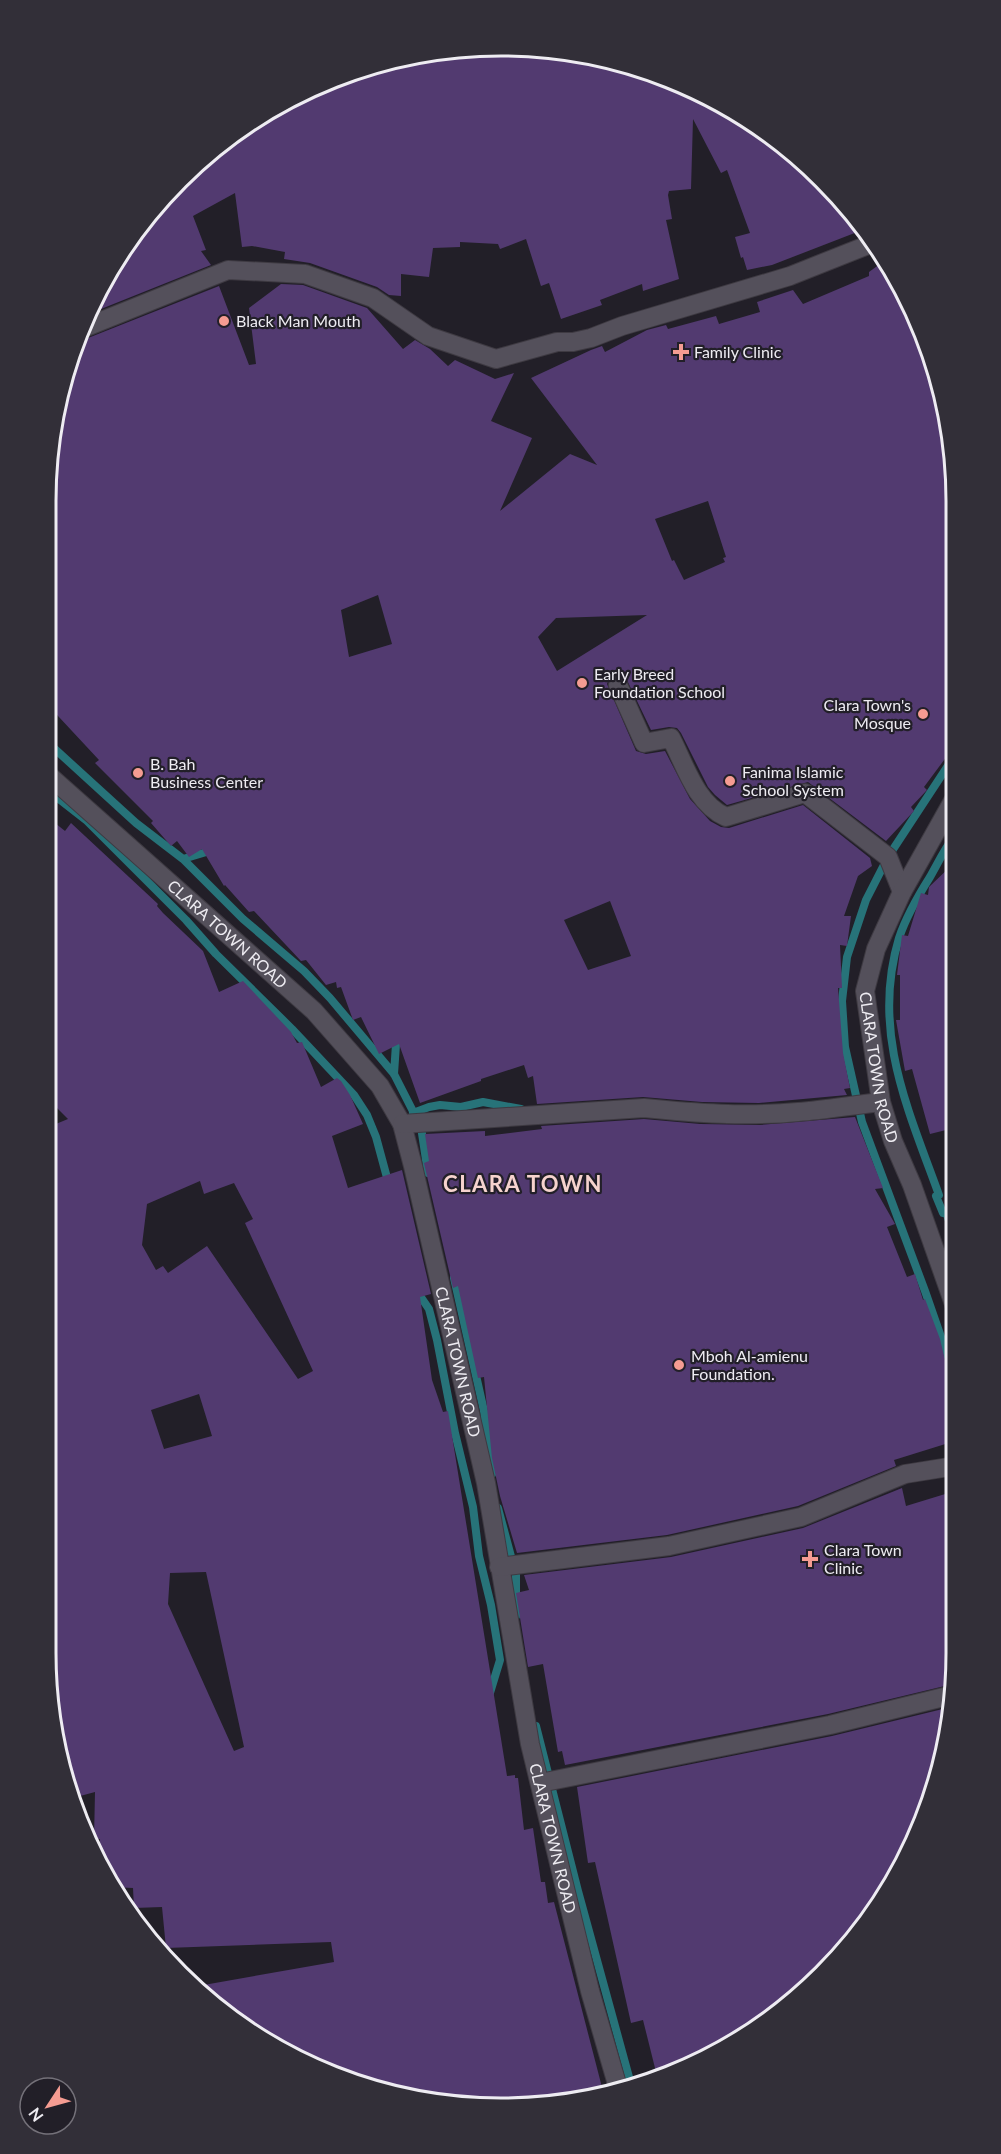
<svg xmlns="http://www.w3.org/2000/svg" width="1001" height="2154" font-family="Lato,sans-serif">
  <rect width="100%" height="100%" fill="#221f28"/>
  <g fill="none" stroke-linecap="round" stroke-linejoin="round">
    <path stroke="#277379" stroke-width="8" d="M45 740 136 823 183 859 243 919 304 971 330 998 394 1074 421 1127 428 1173
      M953 758 888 857 866 900 847 957 842 1001 845 1047 862 1122 925 1291 955 1377
      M45 788 86 820 186 920 216 954 292 1029 354 1095 367 1115 376 1137 389 1185
      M953 838C944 850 938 863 930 877 918 896 906 917 899 938 871 1031 908 1109 939 1195L936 1196 943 1213 946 1212 955 1238
      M183 859 213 850
      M393 1036 396 1044 394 1074
      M413 1113 429 1107 440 1105 461 1107 483 1102 521 1109
      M454 1278 484 1411 492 1474
      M416 1290 429 1309 437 1340 455 1433 473 1507 479 1556 491 1605 500 1660 489 1696
      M498 1508 516 1575V1616
      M536 1726 578 1891 632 2088"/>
  </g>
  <path fill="#523a70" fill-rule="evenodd" d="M500 45 559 51 612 69 614 61 674 80 778 139 862 223 865 229 772 265 747 270 743 257 741 258 735 237 750 233 727 170 721 173 693 119 691 189 669 191 668 195 672 219 666 220 679 279 643 291 642 284 600 300 602 305 561 319 549 283 541 286 526 239 500 249 498 244 460 242V247L433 248 429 277 401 274V296L389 295 377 287 310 263 284 259 285 252 252 246 242 247 235 193 193 216 206 250 201 251 211 265 86 315 122 248 178 179 247 122 323 81 325 84 358 70 411 54Z
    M884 261 921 326 952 441 953 748 924 787 927 790 911 807 914 811 886 841 808 782 727 805 715 795 708 787 681 733 677 728 669 727 651 730 625 676 614 675 609 678 607 684 636 751 646 754 665 751 690 799 710 821 721 827 729 828 803 805 870 858 872 866 858 876 844 916H851L847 946 840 945 842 988H838L843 1053 850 1088 844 1089 847 1095 759 1103 702 1102 643 1097 537 1104 533 1076 528 1078 524 1065 481 1079V1081L420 1103 399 1044 379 1054 361 1017 353 1020 341 987 337 988 336 982 326 985 306 960 301 961 254 911 249 912 225 885 224 886 202 849 189 857 177 841 171 846 151 823 153 821 95 763 99 760 45 702V500L54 412 75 340H83L219 286 249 365 256 364 249 308 281 284 303 285 367 308 403 349 415 340 430 349 448 366 455 360 495 379 514 373 491 421 532 438 500 511 570 454 597 465 531 378 591 350 602 346 605 352 647 330 666 325 668 329 716 316 719 324 760 312 757 302 793 290 803 304 869 276V272ZM708 501 726 557 723 558 725 562 684 580 674 560 672 561 655 519ZM378 595 392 644 349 657 341 610ZM647 615 557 671 538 637 556 618ZM610 901 631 956 588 970 564 920Z
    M45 815 65 831 71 823 158 904 157 906 163 913 203 951 219 992 243 981 291 1032 297 1043 302 1042 321 1087 337 1078 341 1081 350 1095 363 1124 332 1136 348 1188 402 1170 431 1294 420 1297 432 1380 443 1412 448 1411 507 1776 515 1775V1778H518L524 1830 533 1828 541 1882H545L548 1903 554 1902 604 2095 560 2105 412 2100 273 2048 198 1986 334 1962 331 1942 166 1948 162 1907 134 1908 133 1888 111 1887 99 1866 100 1839H94L95 1792 69 1799 45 1653V1132L52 1130 51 1126 68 1119 45 1096ZM200 1181 204 1194 234 1183 253 1219 245 1223 313 1371 298 1379 207 1246 168 1273 163 1266 156 1270 142 1245 147 1204ZM199 1394 212 1436 164 1449 151 1410ZM206 1572 244 1747 234 1751 168 1604 170 1573Z
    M953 864 954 1128 930 1134 912 1069 905 1071 896 1020H900V975H897L902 935 908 936 921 893 928 895 929 887Z
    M855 1117 883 1188 875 1189 895 1224 887 1227 907 1277 915 1274 923 1300 925 1299 940 1339 955 1402V1441L894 1460 896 1466 798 1506 667 1535 517 1553 500 1496 492 1458 484 1377 478 1378 458 1286 453 1288 424 1163 429 1161 425 1134 485 1131V1136L542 1129 541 1126 644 1119 700 1124 760 1125Z
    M902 1488 906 1506 955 1491 956 1654 953 1684 828 1714 565 1765 562 1751 558 1752 543 1664 528 1667 516 1593 529 1590 524 1575 671 1557 803 1528Z
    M951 1707 947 1742 921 1827 843 1954 728 2048 658 2080 643 2020 631 2023 595 1862 588 1863 577 1787 832 1736Z"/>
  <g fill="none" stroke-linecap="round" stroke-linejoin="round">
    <defs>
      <g id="street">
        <path d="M79 330 228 270 305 274 373 298 428 336 496 359 557 342H573L591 338 622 326 790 276 873 243"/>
        <path d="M618 685 644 743 671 738C685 765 696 804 726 817L805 793 888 857 902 892"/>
        <path id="s1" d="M45 772 314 1011 380 1086 402 1124 413 1166 486 1483 530 1744 590 1991 619 2091"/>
        <path id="s2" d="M953 801 902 892 876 949 865 991 881 1102 893 1141 912 1185 955 1307"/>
        <path d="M402 1124 644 1108C694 1113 747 1117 798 1112 825 1110 853 1105 881 1102"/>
        <path d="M499 1567 669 1546 801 1517 905 1474 955 1466"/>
        <path d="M540 1783 830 1725 952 1695"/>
      </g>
    </defs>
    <use href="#street" stroke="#3e3a42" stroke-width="20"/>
    <use href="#street" stroke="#54505b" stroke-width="18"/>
  </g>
  <g fill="#f59c92" stroke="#221f28" stroke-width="2">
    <circle cx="224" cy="321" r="6"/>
    <path d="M678 343h6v6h6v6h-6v6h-6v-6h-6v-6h6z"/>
    <circle cx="582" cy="683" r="6"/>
    <circle cx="923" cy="714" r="6"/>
    <circle cx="138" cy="773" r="6"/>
    <circle cx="730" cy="781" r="6"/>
    <circle cx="679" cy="1365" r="6"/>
    <path d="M807 1550h6v6h6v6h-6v6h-6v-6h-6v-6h6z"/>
  </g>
  <g text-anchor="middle" stroke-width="4.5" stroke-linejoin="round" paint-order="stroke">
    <g font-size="16" fill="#eeecf2" stroke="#221f28" text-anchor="start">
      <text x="236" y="327">Black Man Mouth</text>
      <text x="694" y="358">Family Clinic</text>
      <text x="594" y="680">Early Breed<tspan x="594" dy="18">Foundation School</tspan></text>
      <text x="911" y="711" text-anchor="end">Clara Town's<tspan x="911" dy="18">Mosque</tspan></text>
      <text x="150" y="770">B. Bah<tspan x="150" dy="18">Business Center</tspan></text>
      <text x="742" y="778">Fanima Islamic<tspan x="742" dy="18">School System</tspan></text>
      <text x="691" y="1362">Mboh Al-amienu<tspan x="691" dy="18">Foundation.</tspan></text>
      <text x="824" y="1556">Clara Town<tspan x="824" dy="18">Clinic</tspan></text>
    </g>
    <g font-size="16" fill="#eeecf2" stroke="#221f28">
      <text dy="6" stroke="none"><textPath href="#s1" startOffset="244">CLARA TOWN ROAD</textPath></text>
      <text dy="6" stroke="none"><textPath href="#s2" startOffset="288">CLARA TOWN ROAD</textPath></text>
      <text dy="6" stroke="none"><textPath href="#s1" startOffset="748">CLARA TOWN ROAD</textPath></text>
      <text dy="6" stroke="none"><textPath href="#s1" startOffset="1234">CLARA TOWN ROAD</textPath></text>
    </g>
    <g font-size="22" font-weight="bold" letter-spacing="1.5" fill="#f6d3ce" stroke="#221f28">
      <text x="523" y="1192">CLARA TOWN</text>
    </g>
  </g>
  <path d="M0 0H1001V2154H0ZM501 56H501A445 445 0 0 1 946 501V1653A445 445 0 0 1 501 2098H501A445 445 0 0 1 56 1653V501A445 445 0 0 1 501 56Z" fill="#322f38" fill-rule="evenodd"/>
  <path fill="none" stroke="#eeecf2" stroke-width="3" d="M501 56H501A445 445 0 0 1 946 501V1653A445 445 0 0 1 501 2098H501A445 445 0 0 1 56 1653V501A445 445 0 0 1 501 56Z"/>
  <g transform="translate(48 2106) rotate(234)"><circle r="28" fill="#221f28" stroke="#747179" stroke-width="1.5"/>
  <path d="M0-4.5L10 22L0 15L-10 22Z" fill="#f59c92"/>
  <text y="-9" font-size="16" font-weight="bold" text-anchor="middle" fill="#eeecf2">N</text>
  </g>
</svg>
